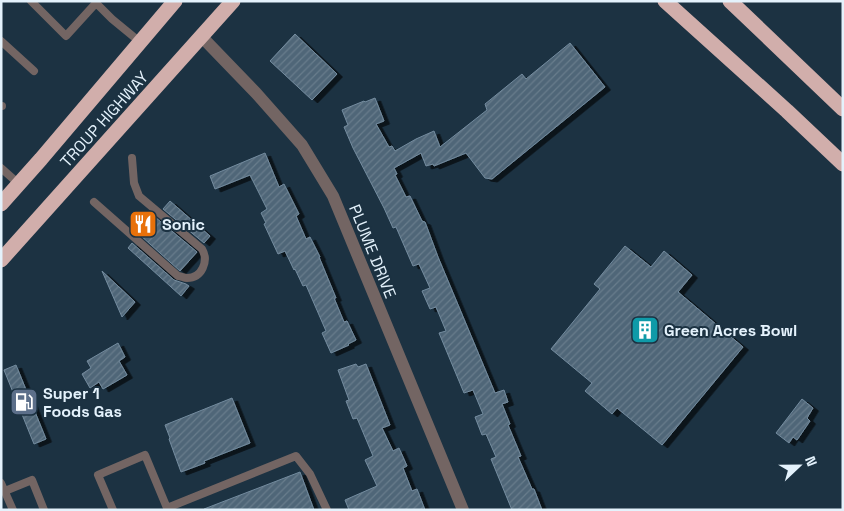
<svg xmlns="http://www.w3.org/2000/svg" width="844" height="511" font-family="'Space Grotesk',sans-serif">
  <defs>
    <pattern id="building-hatch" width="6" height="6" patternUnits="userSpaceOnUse" patternTransform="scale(1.25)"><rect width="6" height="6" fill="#4f6678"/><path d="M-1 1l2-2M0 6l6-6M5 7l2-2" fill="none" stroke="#687c8c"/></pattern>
    <filter id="shadow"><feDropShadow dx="5.5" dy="3" stdDeviation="0" flood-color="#0009"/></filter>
  </defs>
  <rect width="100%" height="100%" fill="#1c3242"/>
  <path fill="url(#building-hatch)" stroke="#748c9f" filter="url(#shadow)" d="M295 34 337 74 312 100 270 61Z
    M570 43 605 87 492 179 485 178 466 153 434 166 433 164 426 166 421 153 394 168 397 174 395 175 406 197 410 196 422 221 425 222 438 257 495 393 504 390 508 402 502 404 510 424 508 425 521 456 518 457 532 489H534L542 510H512L491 459 496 457 486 434 482 435 475 417 483 414 473 390 464 393 439 333 446 331 436 307 430 309 422 291 430 288 419 264 413 266 396 227 393 228 384 208 353 148 344 127 348 125 342 110 364 101 365 102 375 98 384 121 376 124 389 147 392 146 395 151 416 139 434 131 440 147 487 110 485 104 522 74 526 79Z
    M265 153 279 187 284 184 299 214 296 216 306 239 310 237 320 257H319L336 298H334L344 322 347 321 356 340 348 344 349 345 331 353 322 333 326 331 306 285 303 286 295 269 294 270 285 251 278 254 264 224 266 223 261 213 267 209 250 175 215 189 210 176Z
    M170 201 210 236 204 243 163 209Z
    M155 217 197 252 180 271 140 235Z
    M132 243 174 280 186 284 189 286 181 296 128 248Z
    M625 246 651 267 664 251 692 275 678 292 743 347 662 445 617 408 612 414 585 391 592 383 551 349 600 289 594 284Z
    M102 271 135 302 122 317Z
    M118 343 125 357 119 361 127 375 103 389 99 382 90 388 82 374 91 368 87 361Z
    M356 364 358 367 366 364 390 425 382 428 393 451 399 448 407 466 403 468 412 491 417 489 425 510H349L345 500 377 486 365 460 373 456 357 418 353 419 346 401 349 400 338 370Z
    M16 365 46 439 34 444 4 370Z
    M232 398 250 443 204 461 205 463 181 472 169 439 170 438 165 425Z
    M802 399 813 408 807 418 810 421 797 440 793 437 789 443 776 433Z
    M300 472 314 510H204V509Z"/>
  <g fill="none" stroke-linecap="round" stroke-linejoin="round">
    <path stroke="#736563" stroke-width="8" d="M31 1 66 36 96 3 112 19 140 42
      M1 41 34 71
      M1 106H2
      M1 168 19 184
      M94 202 178 276C181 276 184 278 187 278 202 278 209 261 202 249L139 196 134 183 132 158
      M1 483 13 510
      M5 491 32 480 44 510
      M113 510 98 475 145 455 167 508 296 456 310 474 327 510"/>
    <path stroke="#736563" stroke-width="12" d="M201 36 256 93 302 145 333 196 463 510"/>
    <path stroke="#d1aeab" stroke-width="15" d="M665 1 787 111 843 164
      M730 1 843 109
      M1 204 41 159 175 1
      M1 260 233 1"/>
  </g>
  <defs>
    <symbol id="restaurant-square" viewBox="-11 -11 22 22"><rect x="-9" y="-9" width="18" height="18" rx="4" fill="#e8710a" stroke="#1c3242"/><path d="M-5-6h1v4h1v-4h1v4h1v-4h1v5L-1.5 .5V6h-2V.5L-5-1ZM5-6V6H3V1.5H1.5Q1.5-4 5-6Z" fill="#fff"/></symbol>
    <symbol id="building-square" viewBox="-11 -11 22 22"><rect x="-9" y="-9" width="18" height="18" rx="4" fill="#0f9aa8" stroke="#1c3242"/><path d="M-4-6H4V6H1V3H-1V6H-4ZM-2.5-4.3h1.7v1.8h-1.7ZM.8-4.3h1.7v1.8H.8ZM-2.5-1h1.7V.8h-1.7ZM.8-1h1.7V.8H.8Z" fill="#fff"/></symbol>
    <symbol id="fuel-square" viewBox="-11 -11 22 22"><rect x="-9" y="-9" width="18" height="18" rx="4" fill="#5c6f8a" stroke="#1c3242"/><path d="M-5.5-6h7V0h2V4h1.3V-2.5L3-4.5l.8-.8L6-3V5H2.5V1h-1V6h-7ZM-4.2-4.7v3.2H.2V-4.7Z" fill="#fff"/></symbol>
  </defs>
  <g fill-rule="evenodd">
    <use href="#restaurant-square" x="127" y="208" width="32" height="32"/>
    <use href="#building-square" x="629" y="314" width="32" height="32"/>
    <use href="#fuel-square" x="8" y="386" width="32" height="32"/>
  </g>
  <g text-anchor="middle" stroke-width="4" stroke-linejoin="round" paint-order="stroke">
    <g font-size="16" fill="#e4f2fc" stroke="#1c3242">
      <text transform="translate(104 119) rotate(-48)" y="6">TROUP HIGHWAY</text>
      <text transform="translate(373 251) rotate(68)" y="6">PLUME DRIVE</text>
    </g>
    <g font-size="16" font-weight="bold" fill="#e4f2fc" stroke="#1c3242" text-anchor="start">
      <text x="162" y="230">Sonic</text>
      <text x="664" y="336">Green Acres Bowl</text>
      <text x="43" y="399">Super 1<tspan x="43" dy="18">Foods Gas</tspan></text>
    </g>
  </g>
  <rect width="844" height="511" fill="none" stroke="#e4f2fc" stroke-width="5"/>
  <g transform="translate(799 466) rotate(68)" stroke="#1c3242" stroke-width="4" paint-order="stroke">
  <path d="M0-4L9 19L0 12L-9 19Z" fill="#e4f2fc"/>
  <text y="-8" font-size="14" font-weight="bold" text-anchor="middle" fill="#e4f2fc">N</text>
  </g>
</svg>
